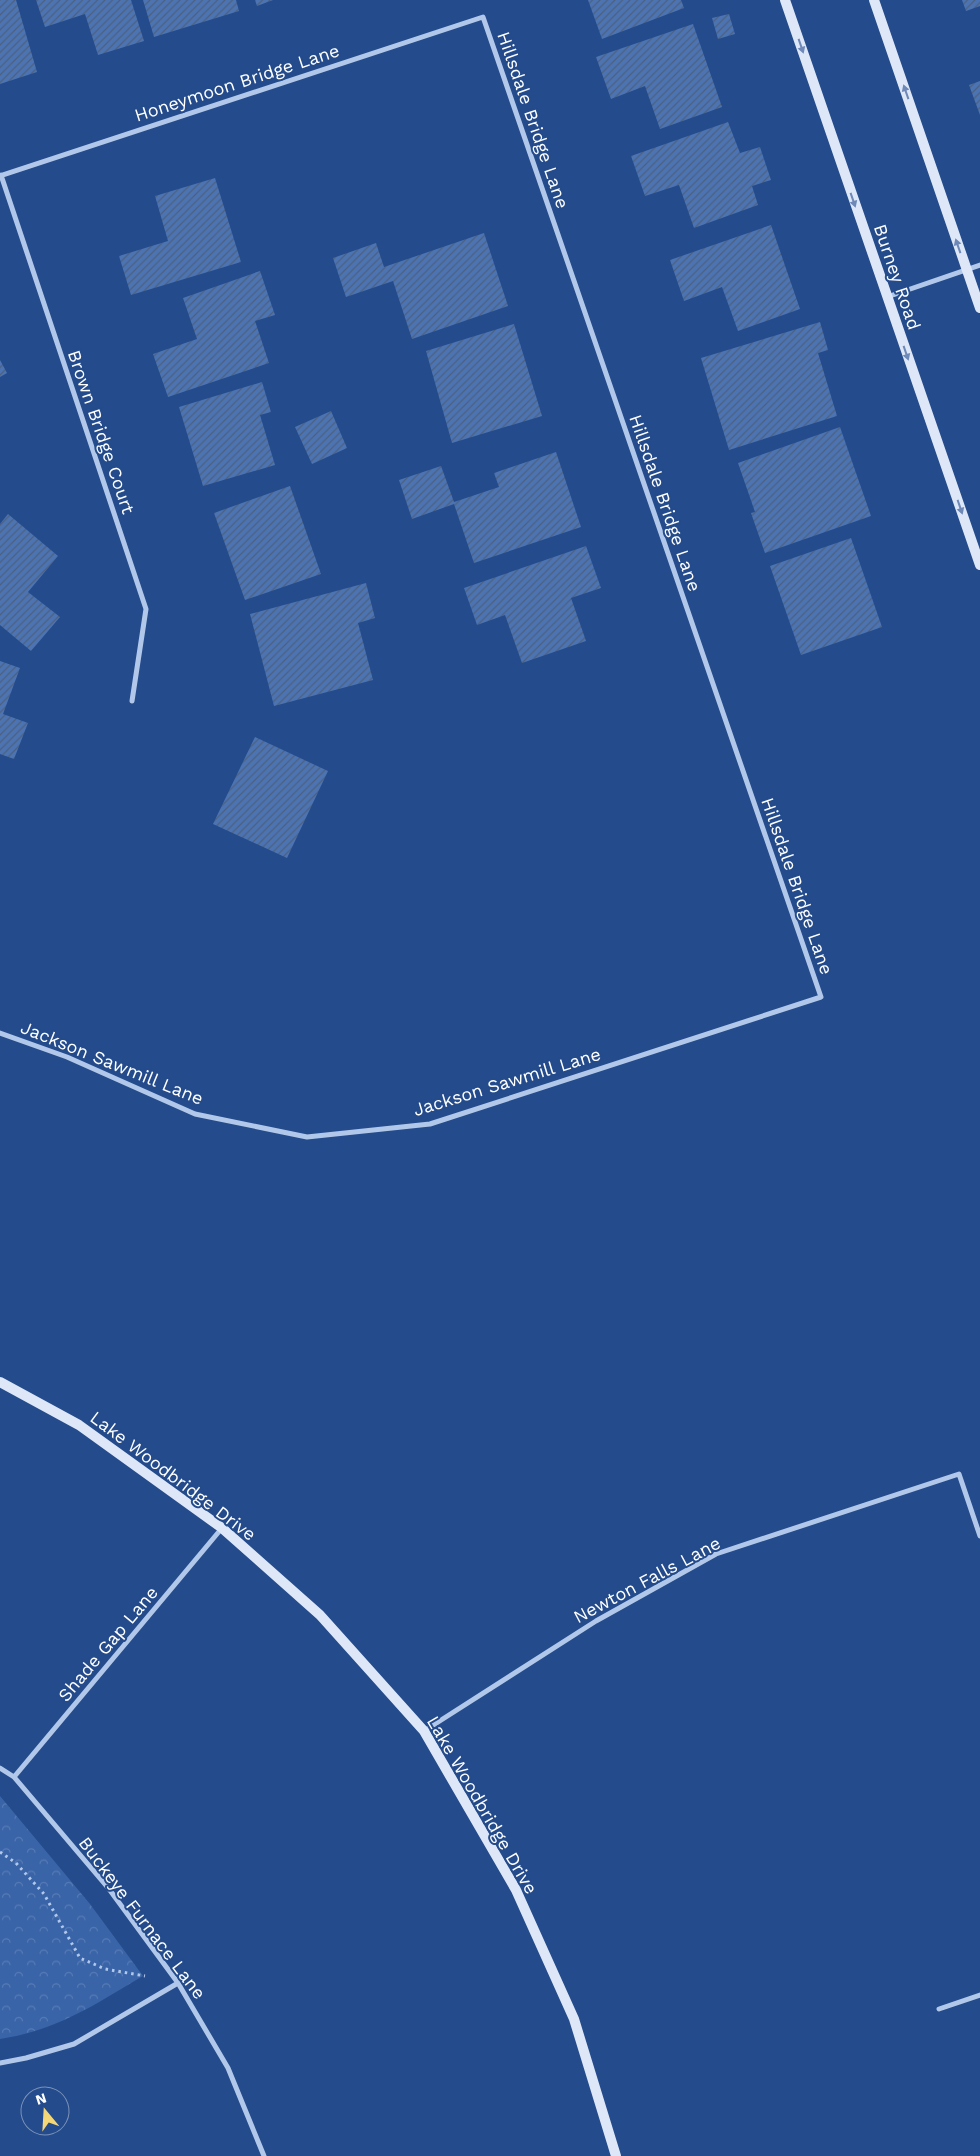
<svg xmlns="http://www.w3.org/2000/svg" width="980" height="2156" font-family="'Work Sans',sans-serif">
  <defs>
    <pattern id="park-crowns" width="20" height="18" patternUnits="userSpaceOnUse" patternTransform="scale(1.25)"><rect width="20" height="18" fill="#3964a8"/><path d="M2 6a3 3 0 1 1 6 0M12 15a3 3 0 1 1 6 0" fill="none" stroke="#577bb5"/></pattern>
    <pattern id="building-hatch" width="6" height="6" patternUnits="userSpaceOnUse" patternTransform="scale(1.25)"><rect width="6" height="6" fill="#4d74b2"/><path d="M-1 1l2-2M0 6l6-6M5 7l2-2" fill="none" stroke="#4c607f"/></pattern>
  </defs>
  <rect width="100%" height="100%" fill="#244b8b"/>
  <path fill="url(#park-crowns)" d="M0 1796 90 1904 143 1976C94 2005 58 2030 0 2039Z"/>
  <path fill="url(#building-hatch)" d="M0 0H16L37 72 0 84Z
    M36 0H131L144 41 98 55 85 14 45 27Z
    M143 0H236L239 11 154 37Z
    M255 0H273L257 6Z
    M588 0H681L684 8 602 39Z
    M962 0H980V6L966 11Z
    M729 14 735 34 718 39 712 18Z
    M693 24 722 107 660 129 645 86 611 99 596 57Z
    M980 81V115L969 85Z
    M728 122 740 153 760 147 771 180 752 186 758 205 694 228 679 185 645 196 631 156Z
    M215 178 241 262 131 295 119 256 168 241 155 196Z
    M771 225 800 309 738 331 722 287 684 301 670 260Z
    M484 233 508 306 412 339 393 281 346 297 333 258 376 243 384 267Z
    M260 271 275 315 255 321 269 363 168 397 153 354 197 339 183 298Z
    M820 322 828 350 818 353 837 416 729 450 701 358Z
    M514 324 542 416 452 443 426 351Z
    M0 360 7 373 0 377Z
    M262 382 271 412 260 415 275 465 203 486 179 407Z
    M331 411 347 448 312 464 295 427Z
    M840 427 871 516 765 553 751 513 755 512 738 463Z
    M556 452 581 527 474 563 454 504 412 519 399 480 441 466 454 502 499 487 494 473Z
    M290 486 321 574 245 600 214 513Z
    M8 514 58 556 28 592 60 617 31 651 0 625V524Z
    M851 538 882 627 801 655 770 566Z
    M586 546 601 588 571 598 586 641 522 663 505 615 477 625 464 588Z
    M366 583 375 618 358 623 373 680 274 706 250 614Z
    M0 661 20 668 3 714 28 723 14 759 0 754Z
    M255 737 328 771 287 858 213 824Z"/>
  <g fill="none" stroke-linecap="round" stroke-linejoin="round">
    <path stroke="#b2c8ea" stroke-width="3" stroke-dasharray="2.5 4" stroke-linecap="butt" d="M0 1852 16 1863 44 1894 80 1958 105 1969 145 1976"/>
    <path stroke="#b2c8ea" stroke-width="5" d="M1 175 146 609 132 701
      M0 176 483 17 821 997 430 1124 307 1137 195 1114 67 1057 0 1033
      M887 297 980 265
      M424 1731 596 1621 716 1554 959 1474 980 1536
      M0 1768 14 1777 109 1889 178 1983 228 2068 264 2156
      M14 1777 222 1528
      M939 2009 980 1995
      M0 2063 26 2058 74 2044 178 1983"/>
    <path stroke="#dde7f8" stroke-width="10" d="M785 0 980 565
      M874 0 980 308
      M0 1382 79 1425 222 1528 320 1615 424 1731 516 1890 574 2019 616 2156"/>
  </g>
  <defs><path id="oneway-solid" d="M-6-.8H1V-3.2L6.5 0L1 3.2V.8H-6Z" transform="scale(1.25)"/></defs>
  <g fill="#6e89b7">
    <use href="#oneway-solid" transform="translate(801 46) rotate(71)"/>
    <use href="#oneway-solid" transform="translate(906 92) rotate(-109)"/>
    <use href="#oneway-solid" transform="translate(853 200) rotate(71)"/>
    <use href="#oneway-solid" transform="translate(958 246) rotate(-109)"/>
    <use href="#oneway-solid" transform="translate(906 353) rotate(71)"/>
    <use href="#oneway-solid" transform="translate(960 507) rotate(71)"/>
  </g>
  <g text-anchor="middle" stroke-width="4" stroke-linejoin="round" paint-order="stroke">
    <g font-size="18" fill="#fff" stroke="#244b8b">
      <text transform="translate(237 83) rotate(-18)" y="6">Honeymoon Bridge Lane</text>
      <text transform="translate(533 120) rotate(71)" y="6">Hillsdale Bridge Lane</text>
      <text transform="translate(897 277) rotate(71)" y="6">Burney Road</text>
      <text transform="translate(101 432) rotate(71)" y="6">Brown Bridge Court</text>
      <text transform="translate(665 503) rotate(71)" y="6">Hillsdale Bridge Lane</text>
      <text transform="translate(797 886) rotate(71)" y="6">Hillsdale Bridge Lane</text>
      <text transform="translate(112 1063) rotate(22)" y="6">Jackson Sawmill Lane</text>
      <text transform="translate(507 1082) rotate(-17)" y="6">Jackson Sawmill Lane</text>
      <text transform="translate(173 1476) rotate(37)" y="6">Lake Woodbridge Drive</text>
      <text transform="translate(647 1580) rotate(-28)" y="6">Newton Falls Lane</text>
      <text transform="translate(108 1644) rotate(-50)" y="6">Shade Gap Lane</text>
      <text transform="translate(482 1805) rotate(60)" y="6">Lake Woodbridge Drive</text>
      <text transform="translate(142 1918) rotate(53)" y="6">Buckeye Furnace Lane</text>
    </g>
  </g>
  <g transform="translate(45 2111) rotate(342)"><circle r="24" fill="#244b8b" stroke="#7c93b9"/>
  <path d="M0-4L9 19L0 12L-9 19Z" fill="#f4d776"/>
  <text y="-8" font-size="14" font-weight="bold" text-anchor="middle" fill="#ffffff">N</text>
  </g>
</svg>
